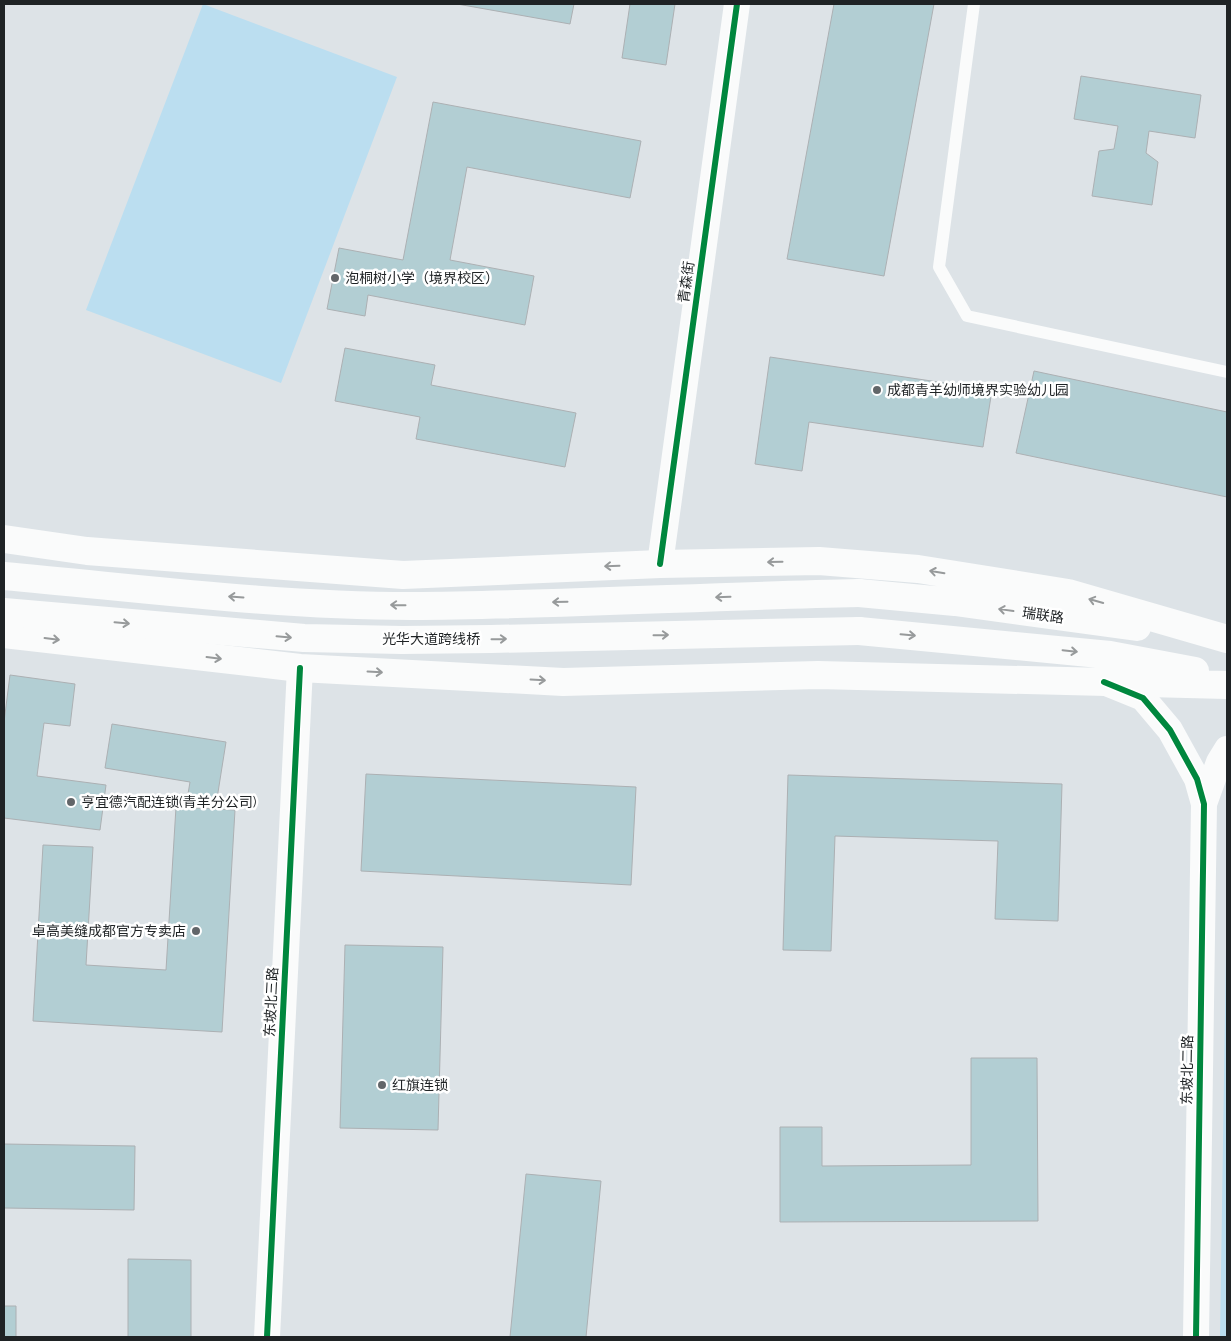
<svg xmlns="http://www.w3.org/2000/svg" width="1231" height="1341" font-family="Raleway,'Noto Sans SC',sans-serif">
  <rect width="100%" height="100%" fill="#dde3e7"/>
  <path fill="#bbdef0" d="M203 4 397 77 281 383 86 310Z
    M1227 883V1337H1220Z"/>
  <path fill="#b2ced3" stroke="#acb0b3" d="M457 4H574L570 24Z
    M630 4H675L666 65 622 58Z
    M834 4H934L884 276 787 259Z
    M1081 76 1201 95 1195 138 1149 131 1146 153 1158 162 1152 205 1092 196 1099 151 1114 149 1118 126 1074 119Z
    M433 102 641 141 630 198 467 167 450 260 534 276 525 325 368 295 365 316 327 309 339 248 403 260Z
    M345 348 435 365 431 385 576 413 565 467 416 439 420 417 335 401Z
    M770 357 992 390 983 447 809 422 802 471 755 464Z
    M1034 371 1227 412V497L1016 453Z
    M10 675 75 684 70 726 44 723 37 776 106 785 100 830 4 818V722Z
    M112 724 226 742 216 805 187 800 190 782 105 768Z
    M366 774 636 787 631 885 361 871Z
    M788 775 1062 784 1058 921 995 919 998 841 835 836 831 951 783 950Z
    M176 807 235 810 222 1032 33 1021 43 845 93 847 86 965 166 970Z
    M345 945 443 947 438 1130 340 1128Z
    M971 1058H1037L1038 1221 780 1222V1127H822V1166L971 1165Z
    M4 1144 135 1146 134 1210 4 1208Z
    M526 1174 601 1181 586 1337H510Z
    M128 1259 191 1260V1337H128Z
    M4 1306H16V1337H4Z"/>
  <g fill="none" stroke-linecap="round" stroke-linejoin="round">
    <path stroke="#fafbfb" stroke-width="12" d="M974 4 939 267 967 316 1227 372"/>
    <path stroke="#fafbfb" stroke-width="26" d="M660 564 737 4
      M1106 683 1143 698 1170 730 1197 779 1204 804 1196 1337
      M1204 804 1219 762 1227 749
      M267 1337 300 668"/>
    <path stroke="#fafbfb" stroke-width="28" d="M4 539 87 551 403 575 660 564 819 561 918 569 1068 593 1227 639
      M859 593 955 602 1137 627
      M859 631 1110 655 1195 671
      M4 634 300 668 563 682 818 675 1227 685"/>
    <path stroke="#fafbfb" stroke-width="28" d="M4 576C139 588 275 606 411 606 561 605 710 596 859 593
      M4 612 304 638 402 640 491 639 859 631"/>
    <defs>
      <path id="cycleway" d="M660 564 737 4
        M1104 682 1143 698 1170 730 1197 779 1204 804 1196 1337
        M267 1337 300 668"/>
    </defs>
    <use href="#cycleway" stroke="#fff" stroke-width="9"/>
    <use href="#cycleway" stroke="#00873e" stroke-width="6"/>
  </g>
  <defs><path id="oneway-shaft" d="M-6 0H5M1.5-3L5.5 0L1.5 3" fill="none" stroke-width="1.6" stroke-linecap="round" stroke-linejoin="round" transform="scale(1.25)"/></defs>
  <g stroke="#979a9b">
    <use href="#oneway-shaft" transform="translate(775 562) rotate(179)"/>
    <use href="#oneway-shaft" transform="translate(612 566) rotate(178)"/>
    <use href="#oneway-shaft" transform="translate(937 572) rotate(-171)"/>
    <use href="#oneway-shaft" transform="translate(236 597) rotate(-176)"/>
    <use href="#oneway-shaft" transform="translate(723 597) rotate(178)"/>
    <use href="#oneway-shaft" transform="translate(1096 601) rotate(-164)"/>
    <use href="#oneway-shaft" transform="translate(560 602) rotate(179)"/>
    <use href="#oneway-shaft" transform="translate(398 605) rotate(-179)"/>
    <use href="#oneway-shaft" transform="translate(1006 610) rotate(-172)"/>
    <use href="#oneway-shaft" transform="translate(122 623) rotate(5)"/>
    <use href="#oneway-shaft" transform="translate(661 635) rotate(-1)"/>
    <use href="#oneway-shaft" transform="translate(908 635) rotate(5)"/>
    <use href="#oneway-shaft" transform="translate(284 637) rotate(5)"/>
    <use href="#oneway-shaft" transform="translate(52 639) rotate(7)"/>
    <use href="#oneway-shaft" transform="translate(499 639) rotate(-1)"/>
    <use href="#oneway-shaft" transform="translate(1070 651) rotate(6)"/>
    <use href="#oneway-shaft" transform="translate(214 658) rotate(7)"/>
    <use href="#oneway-shaft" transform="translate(375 672) rotate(3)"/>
    <use href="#oneway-shaft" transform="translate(538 680) rotate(3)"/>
  </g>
  <g fill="#626669" stroke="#fff" stroke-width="2">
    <circle cx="335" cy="278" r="5"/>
    <circle cx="877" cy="390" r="5"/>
    <circle cx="71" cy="802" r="5"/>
    <circle cx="196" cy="931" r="5"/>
    <circle cx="382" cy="1085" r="5"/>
  </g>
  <g text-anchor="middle" stroke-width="5" stroke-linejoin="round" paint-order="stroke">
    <g font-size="14" fill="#1f2325" stroke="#fff" text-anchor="start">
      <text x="345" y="283">泡桐树小学（境界校区）</text>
      <text x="887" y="395">成都青羊幼师境界实验幼儿园</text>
      <text x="81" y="807">亨宜德汽配连锁(青羊分公司)</text>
      <text x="186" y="936" text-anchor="end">卓高美缝成都官方专卖店</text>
      <text x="392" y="1090">红旗连锁</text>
    </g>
    <g font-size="14" fill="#1f2325" stroke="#fff">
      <text transform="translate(686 282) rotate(-82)" y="5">青森街</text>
      <text transform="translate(1043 615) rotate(8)" y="5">瑞联路</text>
      <text x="431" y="644">光华大道跨线桥</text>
      <text transform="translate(271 1002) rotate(-87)" y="5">东坡北三路</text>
      <text transform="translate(1187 1070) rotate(-89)" y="5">东坡北二路</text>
    </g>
  </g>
  <rect width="1231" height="1341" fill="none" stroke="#1f2325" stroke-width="10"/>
</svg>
